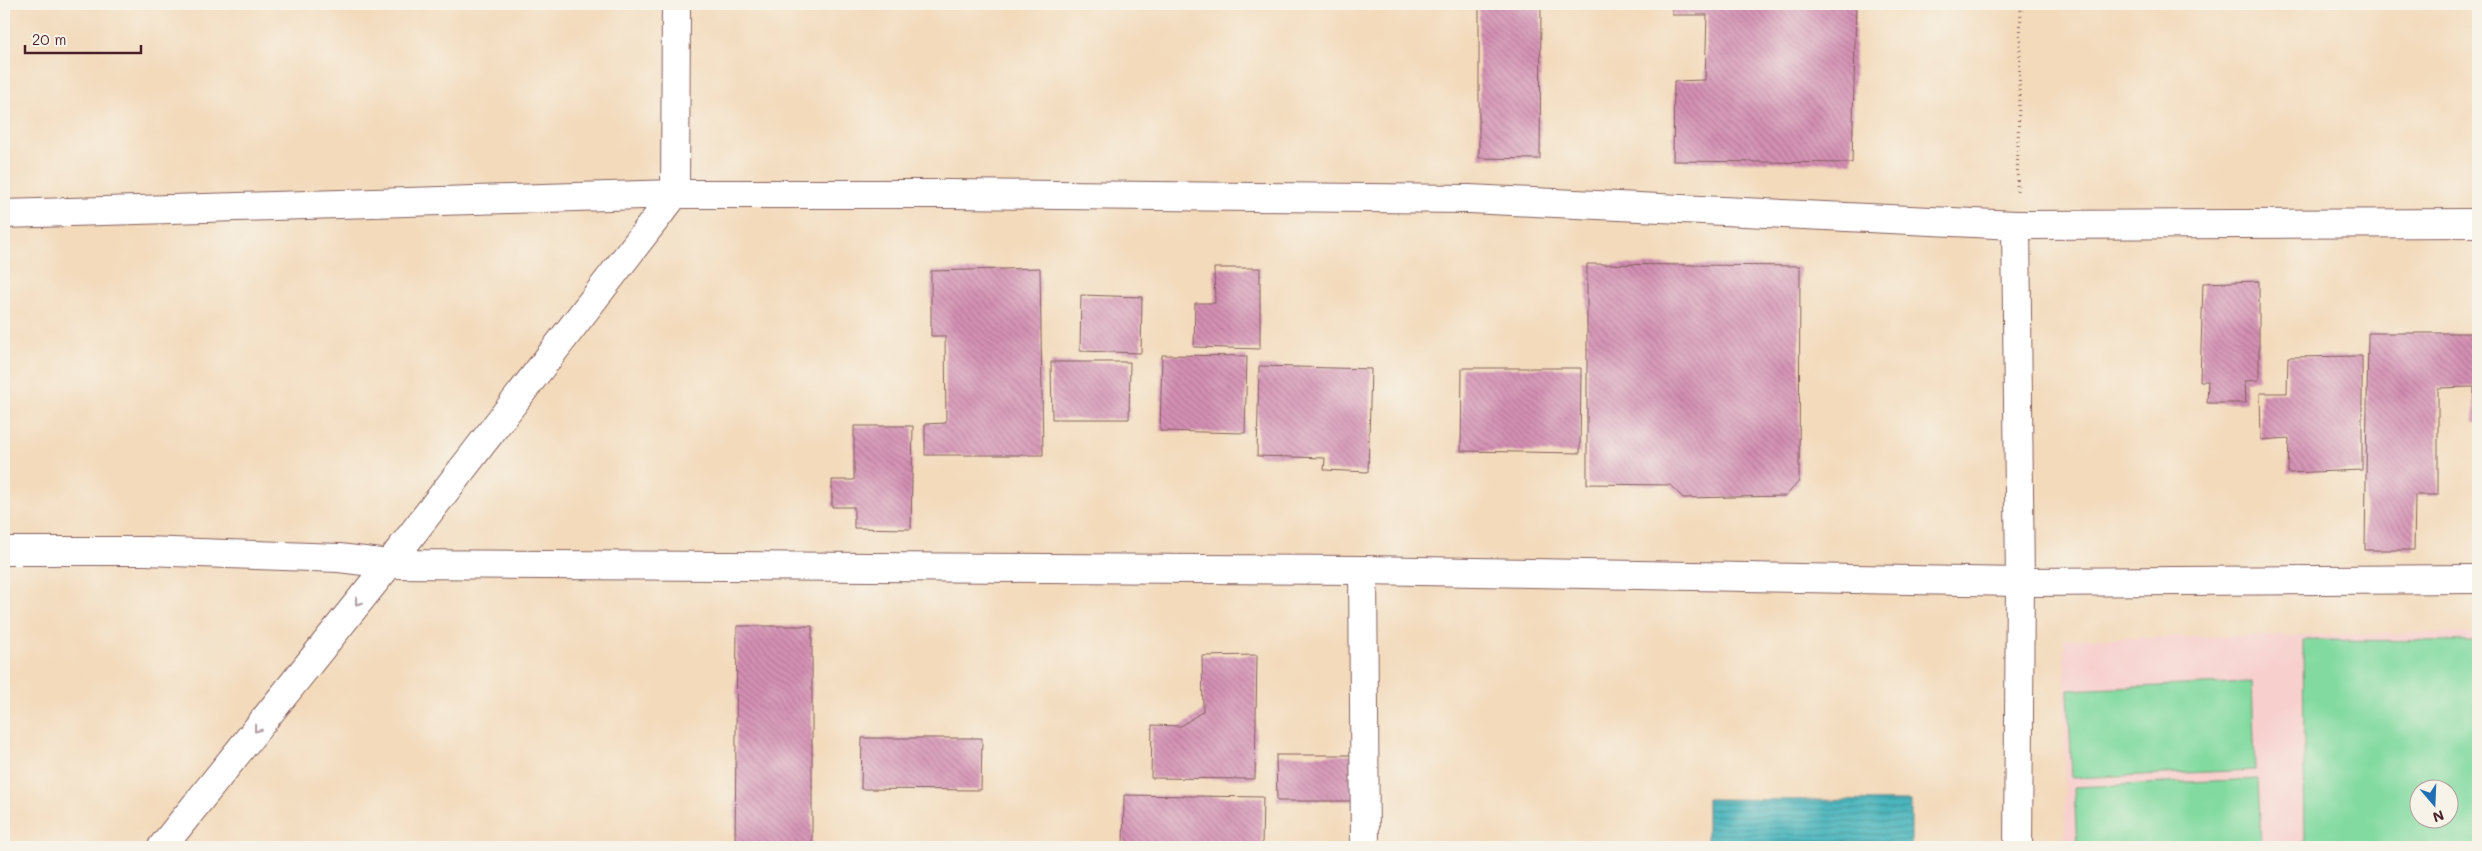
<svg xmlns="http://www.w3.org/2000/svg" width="2482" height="851" font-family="Mali,sans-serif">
  <defs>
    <pattern id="water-rules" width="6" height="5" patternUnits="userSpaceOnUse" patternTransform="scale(1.25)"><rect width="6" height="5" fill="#44b4bb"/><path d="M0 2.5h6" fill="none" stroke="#3b9298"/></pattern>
    <pattern id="building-back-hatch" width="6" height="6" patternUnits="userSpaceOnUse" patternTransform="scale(1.25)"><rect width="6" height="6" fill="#d490b4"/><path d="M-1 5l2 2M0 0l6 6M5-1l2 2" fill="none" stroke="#ae7593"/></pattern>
  </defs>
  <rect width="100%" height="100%" fill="#f7f3e8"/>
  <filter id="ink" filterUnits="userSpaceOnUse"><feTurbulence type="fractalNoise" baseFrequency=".02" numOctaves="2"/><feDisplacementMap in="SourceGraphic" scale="10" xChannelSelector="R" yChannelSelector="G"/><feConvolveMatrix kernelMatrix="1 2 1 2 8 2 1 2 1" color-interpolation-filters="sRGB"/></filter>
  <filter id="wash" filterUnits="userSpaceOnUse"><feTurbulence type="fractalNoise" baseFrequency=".0096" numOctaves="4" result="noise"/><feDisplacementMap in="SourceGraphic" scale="20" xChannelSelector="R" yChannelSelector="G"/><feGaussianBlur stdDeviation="1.12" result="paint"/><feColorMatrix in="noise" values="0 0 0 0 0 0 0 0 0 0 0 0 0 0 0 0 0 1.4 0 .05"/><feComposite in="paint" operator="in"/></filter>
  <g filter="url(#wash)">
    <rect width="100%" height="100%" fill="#f3dabb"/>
    <path fill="#f7d0ce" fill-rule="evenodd" d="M2478 632V847H2065L2064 639ZM2420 788H2450V818H2420Z"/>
    <path fill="#82daa0" stroke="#667c66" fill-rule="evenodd" d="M2303 640 2478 641V847H2305ZM2420 788H2450V818H2420Z
      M2252 682 2255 770 2072 778 2068 690Z
      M2258 779 2261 847H2077L2074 787Z"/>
    <path fill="url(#water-rules)" stroke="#476a73" d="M1707 799 1911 801V847H1707Z"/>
    <g id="blocks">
      <path fill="url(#building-back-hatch)" d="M1479 4H1541L1540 159 1479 158Z
        M1672 4H1856L1852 163 1673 161 1674 81 1705 80 1707 15H1672Z
        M1587 264 1800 266 1799 481 1786 496 1683 498 1670 485 1587 484Z
        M1040 268 1043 455H925V424L946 423 945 336H931V271Z
        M1214 268H1260V349L1194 347 1195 303H1215Z
        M2259 281V380L2245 381 2246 403H2207L2208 381H2200L2203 283Z
        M1081 295 1142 297 1141 353 1080 351Z
        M2368 333H2478V422H2474V387L2438 388V495H2415L2414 550H2365Z
        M1162 355 1247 356 1245 433 1160 431Z
        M2362 356V470L2288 473 2289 438 2261 440 2260 393H2287L2288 357Z
        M1051 362H1130L1129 419H1052Z
        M1259 366 1371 369 1368 472 1324 470 1325 458 1257 456Z
        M1462 368H1581L1580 453 1461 451Z
        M854 426H913L911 529 854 528V507H832V480H854Z
        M737 626H812V847H735Z
        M1257 655 1255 779 1151 778 1152 725 1181 726 1203 711 1202 656Z
        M862 738H982L981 790 861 789Z
        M1276 755H1355V801H1277Z
        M1124 795 1263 797 1262 847H1123Z"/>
    </g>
  </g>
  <g filter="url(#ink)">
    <use href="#blocks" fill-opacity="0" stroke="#85605d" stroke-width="1"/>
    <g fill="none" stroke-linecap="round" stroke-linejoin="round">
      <defs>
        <path id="street" d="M4 214 675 194H949L1469 199 2016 225 2478 223
          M2016 225 2020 582 2018 847
          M4 551H145
          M1363 570 1365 847
          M162 847 389 564 675 194 676 4"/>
        <path id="secondary" d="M145 551 339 558 389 564 1363 570 2020 582 2478 579"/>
      </defs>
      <use href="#street" stroke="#85605d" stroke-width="30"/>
      <use href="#secondary" stroke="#85605d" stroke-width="30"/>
      <path stroke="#85605d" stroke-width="3" stroke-dasharray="1 4" stroke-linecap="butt" d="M2017 191 2021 4"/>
      <use href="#street" stroke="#fff" stroke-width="28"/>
      <use href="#secondary" stroke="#fff" stroke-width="28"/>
    </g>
    <defs><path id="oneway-chevron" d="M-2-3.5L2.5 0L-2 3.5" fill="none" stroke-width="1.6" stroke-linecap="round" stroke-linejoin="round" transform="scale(1.25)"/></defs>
    <g stroke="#ae9aa0">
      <use href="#oneway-chevron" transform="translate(358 602) rotate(129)"/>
      <use href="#oneway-chevron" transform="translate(257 729) rotate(129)"/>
    </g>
  </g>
  <rect width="2482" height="851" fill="none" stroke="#f7f3e8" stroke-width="20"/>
  <g transform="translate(2434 804) rotate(161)"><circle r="24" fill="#f7f3e8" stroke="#b29e9c"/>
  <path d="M0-4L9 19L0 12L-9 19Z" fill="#1f6fb2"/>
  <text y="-8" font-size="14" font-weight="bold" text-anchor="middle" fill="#4a1f2b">N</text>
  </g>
  <path d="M25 45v8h116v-8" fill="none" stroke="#4a1f2b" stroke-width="2.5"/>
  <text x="32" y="45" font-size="15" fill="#4a1f2b" stroke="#f7f3e8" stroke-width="4" paint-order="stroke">20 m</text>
</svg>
